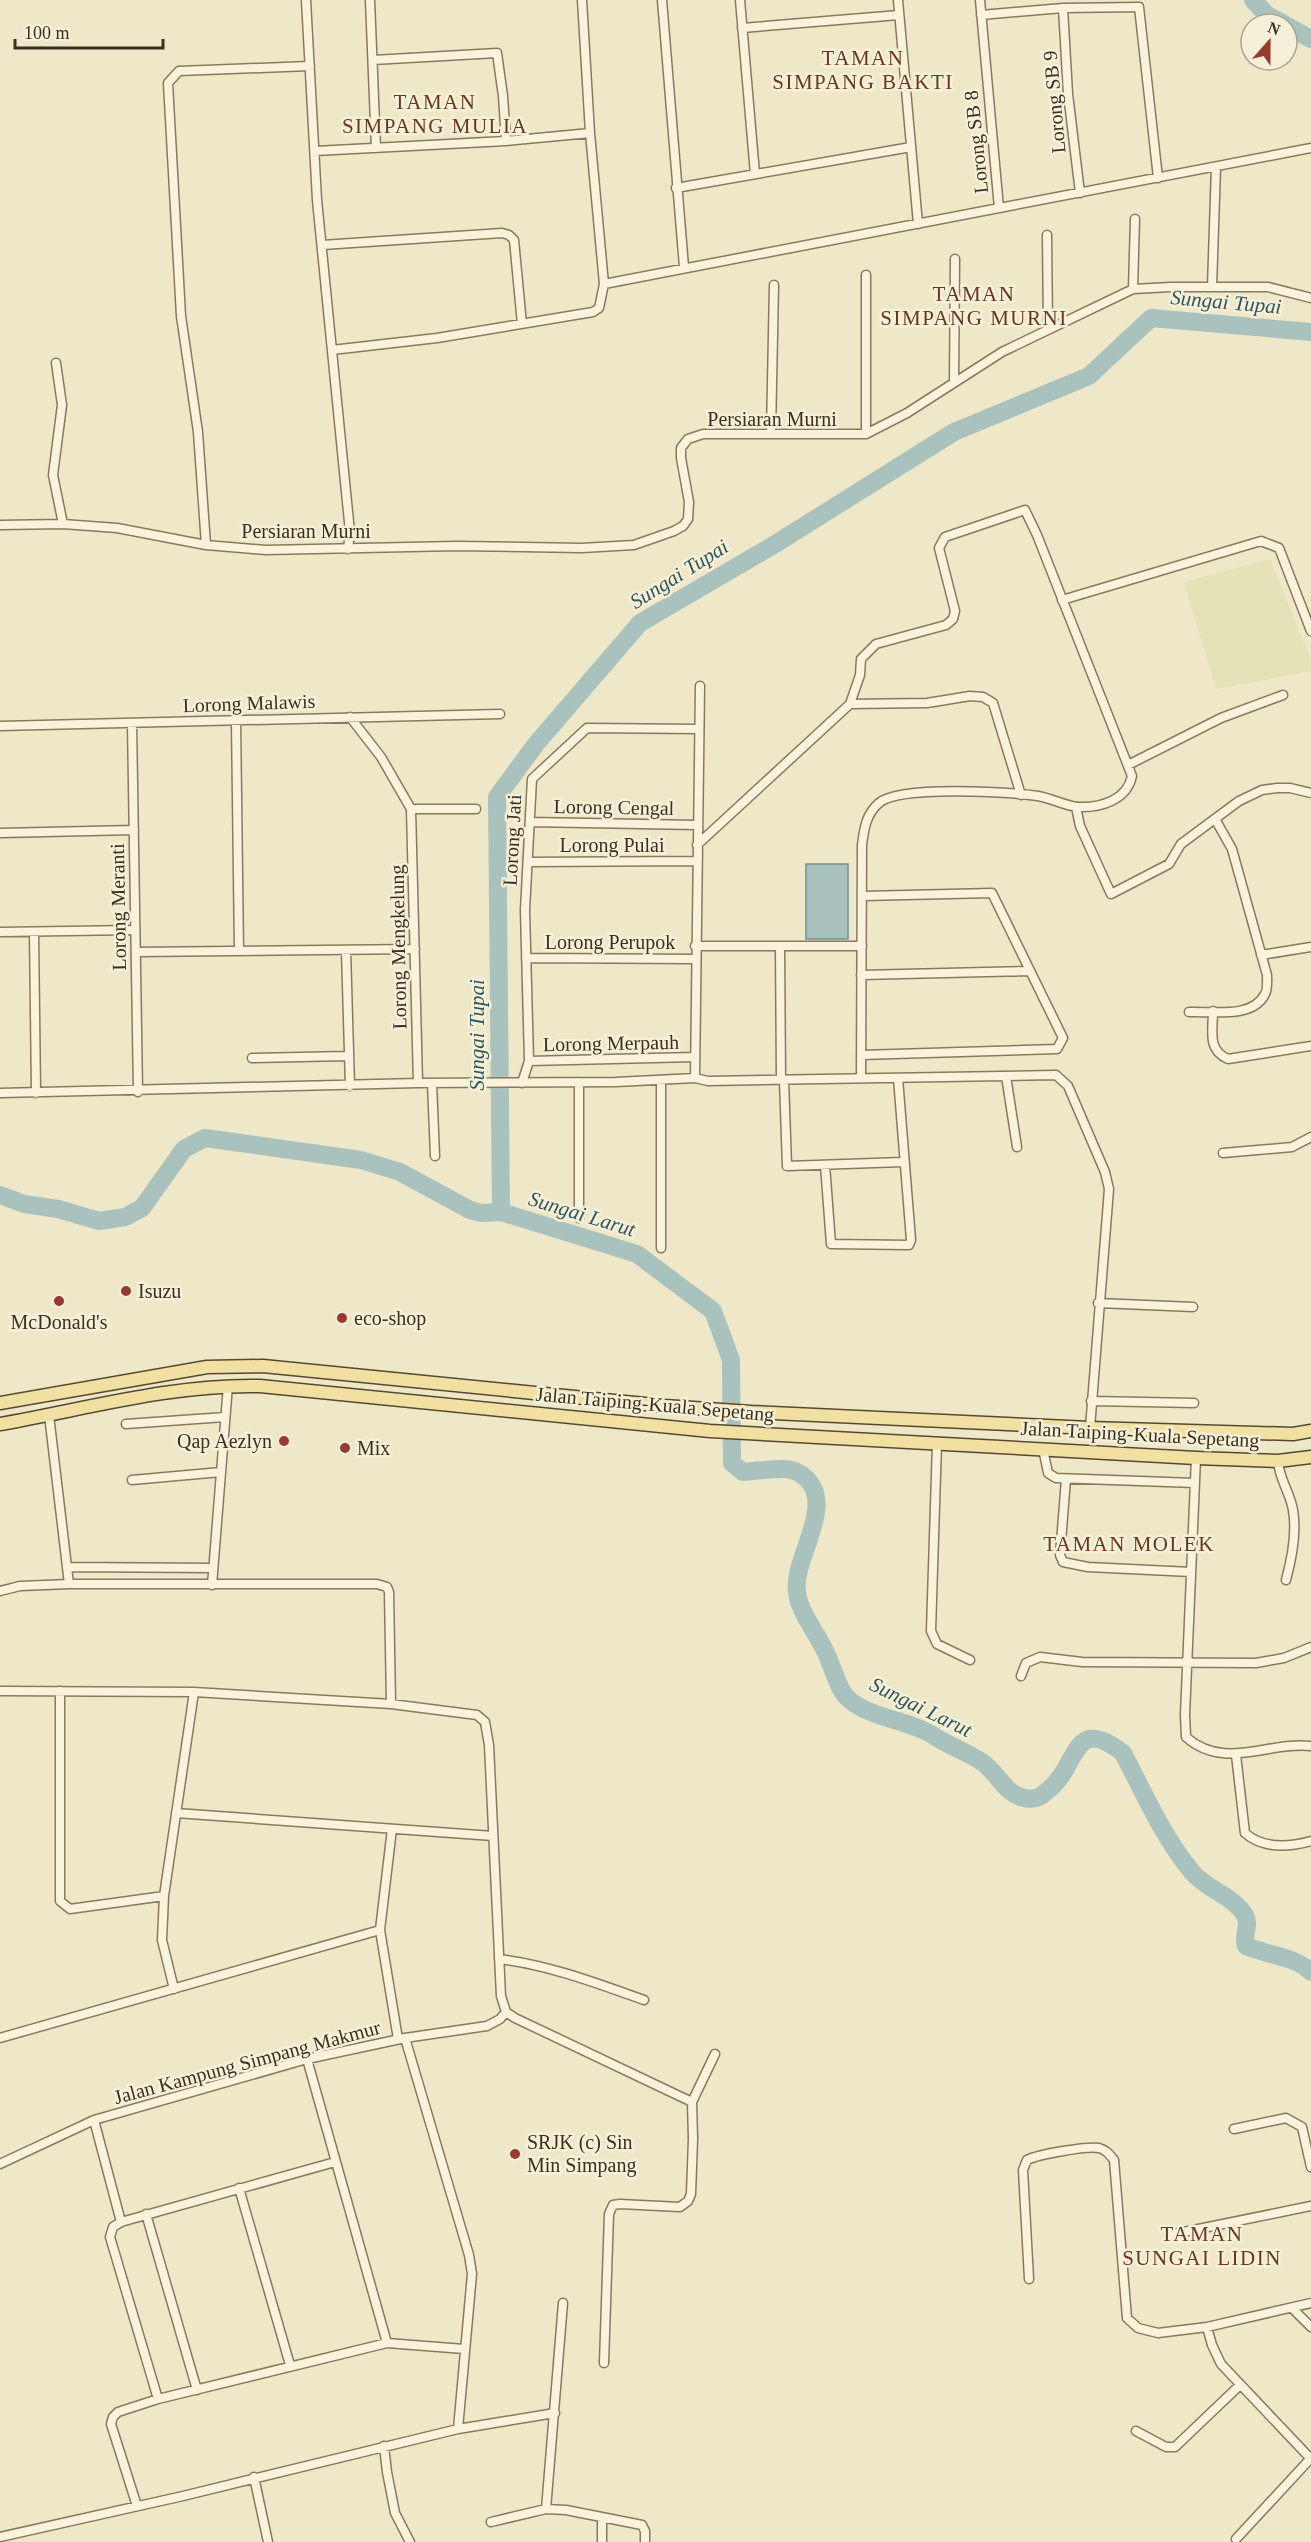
<svg xmlns="http://www.w3.org/2000/svg" width="1311" height="2542" font-family="'Times New Roman',serif">
  <rect width="100%" height="100%" fill="#eee7c8"/>
  <path fill="#e4e2b6" d="M1270 559 1311 660V671L1216 689 1184 582Z"/>
  <path fill="#a9c2be" stroke="#6f918d" stroke-width="1.5" d="M806 864H848V939H806Z"/>
  <g fill="none" stroke-linecap="round" stroke-linejoin="round">
    <path stroke="#a9c2be" stroke-width="18" d="M1253 0 1267 15 1284 24
      M1287 26 1311 39
      M0 1195 24 1204 58 1209 99 1221 125 1217 142 1208 184 1149 205 1138 361 1160 400 1172 470 1210 482 1213 501 1212 637 1254 713 1311 731 1360 732 1463 743 1472C756 1471 770 1469 783 1469 793 1469 801 1473 807 1479 835 1507 792 1560 797 1592 800 1615 817 1632 826 1653 832 1665 835 1679 842 1691 857 1717 909 1719 934 1736 949 1746 967 1752 982 1762 993 1770 1000 1782 1010 1791 1017 1797 1027 1800 1035 1798 1040 1798 1043 1794 1047 1791 1080 1766 1071 1713 1123 1753 1144 1793 1163 1837 1192 1872 1206 1889 1233 1896 1245 1915 1251 1926 1242 1935 1246 1946 1266 1955 1295 1956 1311 1972
      M501 1212 497 797 536 744 640 623 772 546 954 432 1089 376 1151 318 1311 332"/>
    <defs>
      <path id="minor" d="M306 0 317 200 350 532 348 549
        M370 0 376 148
        M662 0 684 267
        M740 0 755 174
        M898 0 918 224
        M980 0 999 208
        M1063 8 1068 94 1080 193
        M981 15 1063 8 1139 7 1158 178
        M742 28 899 15
        M373 60 497 53 503 96 506 141
        M315 151 506 141 590 133
        M676 188 911 147
        M1047 235 1048 328
        M322 245 502 233 509 235 514 240 522 324
        M866 275V434
        M604 284 1311 148
        M1212 287 1216 167
        M1133 289 1135 219
        M332 350 437 338 593 312 599 308 604 284 590 133 582 0
        M56 363 62 405 53 475 63 524
        M954 382 955 259
        M771 433 774 285
        M0 525 63 524 117 528 206 545 266 550 457 546 582 548 634 545 674 531 683 526 688 519 689 502 681 458V448L688 439 703 434H866L907 413 1002 352 1133 289 1171 287H1268L1311 298
        M206 545 198 432 181 316 168 83 179 71 310 66
        M1062 600 1261 541 1279 548 1311 631
        M850 704 860 675 861 659 876 644 946 625 953 619 955 611 939 548 945 537 1025 510 1037 535 1132 776C1127 800 1101 808 1078 807 1065 806 1051 798 1038 796 1008 792 900 785 879 803 866 814 864 829 862 845L861 1078
        M350 717 381 757 411 809 418 1083
        M236 721 239 951
        M132 723 138 1092
        M0 726 500 714
        M1128 765 1221 718 1283 695
        M1076 807 1080 826 1111 894 1169 864 1181 844 1239 801 1262 790 1277 788H1290L1311 793
        M411 809H476
        M530 822 697 825
        M0 833 134 830
        M697 845 850 704 927 703 970 696 983 697 993 703 1021 795
        M528 862 697 861
        M0 932 135 930
        M34 932 36 1093
        M695 946H862
        M780 946 781 1080
        M346 950 350 1086
        M136 952 415 949
        M1261 955 1311 947
        M526 958 695 959
        M861 975 1030 971
        M1213 1011C1213 1031 1207 1050 1228 1059L1311 1046
        M1189 1012C1212 1011 1253 1019 1265 994 1268 989 1267 981 1267 975L1232 849 1215 819
        M861 1055 1057 1049 1063 1038 992 893 863 896
        M252 1058 347 1056
        M529 1061 695 1057
        M1006 1076 1017 1147
        M695 1078 700 686
        M661 1080V1248
        M784 1080 787 1166 903 1162
        M432 1083 435 1156
        M522 1083 529 1061 525 910 532 779 587 728 699 729
        M0 1093 418 1083 616 1082 695 1078 708 1081 1056 1075 1068 1086 1105 1172 1109 1189 1090 1428
        M1223 1153 1292 1147 1311 1137
        M825 1165 831 1244 909 1245 911 1240 898 1078
        M579 1218V1082
        M1098 1303 1193 1307
        M1091 1401 1194 1403
        M49 1415 69 1584
        M126 1424 225 1417
        M937 1443 931 1631 937 1644 970 1660
        M1043 1449 1048 1473 1056 1478 1195 1483
        M1196 1458 1185 1715 1186 1737C1224 1771 1269 1741 1311 1746
        M1278 1461C1279 1479 1290 1492 1293 1510 1297 1533 1292 1558 1286 1580
        M1066 1479 1060 1555 1063 1562 1088 1567 1191 1572
        M132 1480 221 1472
        M67 1567 213 1568
        M212 1585 228 1385
        M0 1591 20 1586 69 1584H377L387 1587 389 1592 391 1704
        M1021 1676 1026 1663 1040 1657 1082 1662 1256 1663 1284 1658 1311 1647
        M0 1691 194 1692 391 1704 477 1715 485 1722 489 1745 501 1996 506 2012 515 2018 692 2102 715 2054
        M60 1691V1901L70 1909 164 1896
        M1236 1755 1245 1833C1263 1849 1289 1847 1311 1841
        M176 1813 493 1836
        M392 1829 380 1930 398 2039
        M499 1959C549 1965 596 1983 644 2000
        M174 1989 162 1940 164 1896 194 1692
        M0 2038 380 1930
        M307 2059 387 2343
        M94 2120 121 2222 113 2227 110 2237 158 2399
        M1234 2129 1286 2118 1302 2127 1311 2167
        M0 2164 94 2120 307 2059 405 2038 487 2026 500 2019 506 2012
        M239 2188 290 2365
        M146 2214 197 2390
        M121 2222 335 2162
        M1169 2235 1311 2206
        M1029 2279 1023 2170 1027 2160C1039 2154 1087 2146 1099 2148 1106 2150 1109 2154 1114 2160L1127 2318 1138 2328 1158 2333 1207 2327 1311 2303
        M1292 2308 1311 2327
        M1207 2327 1212 2345 1221 2364 1311 2459
        M604 2363 609 2214 613 2205 620 2204 680 2207 688 2201 691 2194 693 2139 692 2102
        M458 2429 555 2413
        M1136 2431 1166 2447H1175L1240 2385
        M384 2446 387 2472 395 2513 410 2542
        M254 2477 268 2542
        M137 2506 111 2424 113 2417 118 2412 158 2399 387 2343 464 2349
        M546 2509 566 2510 642 2525 645 2531V2542
        M602 2517V2542
        M491 2522 546 2509 563 2303
        M0 2537 183 2496 458 2429 472 2274 469 2255 405 2038
        M1236 2539 1311 2458"/>
      <path id="primary" d="M0 1403 207 1367 263 1366 665 1406 751 1412 1090 1428 1293 1434 1311 1431
        M0 1424C86 1409 172 1384 260 1386L710 1431 1196 1458 1278 1461 1311 1457"/>
    </defs>
    <use href="#minor" stroke="#8a7a5d" stroke-width="11"/>
    <use href="#primary" stroke="#584831" stroke-width="15"/>
    <use href="#minor" stroke="#f9f3dc" stroke-width="8"/>
    <use href="#primary" stroke="#f0e0a2" stroke-width="12"/>
  </g>
  <g fill="#983a2e" stroke="#f6f0d8" stroke-width="2">
    <circle cx="126" cy="1291" r="6"/>
    <circle cx="59" cy="1301" r="6"/>
    <circle cx="342" cy="1318" r="6"/>
    <circle cx="284" cy="1441" r="6"/>
    <circle cx="345" cy="1448" r="6"/>
    <circle cx="515" cy="2154" r="6"/>
  </g>
  <g text-anchor="middle" stroke-width="5" stroke-linejoin="round" paint-order="stroke">
    <g font-size="20" fill="#3b3020" stroke="#f6f0d8">
      <text transform="translate(1054 102) rotate(-95)" y="7">Lorong SB 9</text>
      <text transform="translate(976 142) rotate(-96)" y="7">Lorong SB 8</text>
      <text x="772" y="426">Persiaran Murni</text>
      <text x="306" y="538">Persiaran Murni</text>
      <text transform="translate(249 703) rotate(-2)" y="7">Lorong Malawis</text>
      <text transform="translate(614 807) rotate(1)" y="7">Lorong Cengal</text>
      <text transform="translate(512 840) rotate(-87)" y="7">Lorong Jati</text>
      <text x="612" y="852">Lorong Pulai</text>
      <text transform="translate(118 907) rotate(-91)" y="7">Lorong Meranti</text>
      <text x="610" y="949">Lorong Perupok</text>
      <text transform="translate(398 947) rotate(-91)" y="7">Lorong Mengkelung</text>
      <text transform="translate(611 1043) rotate(-1)" y="7">Lorong Merpauh</text>
      <text transform="translate(655 1404) rotate(5)" y="7">Jalan Taiping-Kuala Sepetang</text>
      <text transform="translate(1140 1434) rotate(3)" y="7">Jalan Taiping-Kuala Sepetang</text>
      <text transform="translate(247 2062) rotate(-15)" y="7">Jalan Kampung Simpang Makmur</text>
    </g>
    <g font-size="20" fill="#3b3020" stroke="#f6f0d8" text-anchor="start">
      <text x="138" y="1298">Isuzu</text>
      <text x="354" y="1325">eco-shop</text>
      <text x="59" y="1329" text-anchor="middle">McDonald's</text>
      <text x="272" y="1448" text-anchor="end">Qap Aezlyn</text>
      <text x="357" y="1455">Mix</text>
      <text x="527" y="2149">SRJK (c) Sin<tspan x="527" dy="23">Min Simpang</tspan></text>
    </g>
    <g font-size="21" letter-spacing="1.5" fill="#673720" stroke="#f6f0d8">
      <text x="863" y="65">TAMAN<tspan x="863" dy="24">SIMPANG BAKTI</tspan></text>
      <text x="435" y="109">TAMAN<tspan x="435" dy="24">SIMPANG MULIA</tspan></text>
      <text x="974" y="301">TAMAN<tspan x="974" dy="24">SIMPANG MURNI</tspan></text>
      <text x="1129" y="1551">TAMAN MOLEK</text>
      <text x="1202" y="2241">TAMAN<tspan x="1202" dy="24">SUNGAI LIDIN</tspan></text>
    </g>
    <g font-size="21" font-style="italic" fill="#30585a" stroke="#f6f0d8">
      <text transform="translate(1226 302) rotate(5)" y="7">Sungai Tupai</text>
      <text transform="translate(679 574) rotate(-32)" y="7">Sungai Tupai</text>
      <text transform="translate(477 1035) rotate(-90)" y="7">Sungai Tupai</text>
      <text transform="translate(582 1214) rotate(17)" y="7">Sungai Larut</text>
      <text transform="translate(921 1707) rotate(26)" y="7">Sungai Larut</text>
    </g>
  </g>
  <g transform="translate(1269 42) rotate(21)"><circle r="28" fill="#f6f0d8" stroke="#aba38e" stroke-width="1.5"/>
  <path d="M0-4.5L10 22L0 15L-10 22Z" fill="#983a2e"/>
  <text y="-9" font-size="16" font-weight="bold" text-anchor="middle" fill="#3b3020">N</text>
  </g>
  <path d="M15 39v9h148v-9" fill="none" stroke="#3b3020" stroke-width="3"/>
  <text x="24" y="39" font-size="18" fill="#3b3020" stroke="#f6f0d8" stroke-width="4.5" paint-order="stroke">100 m</text>
</svg>
